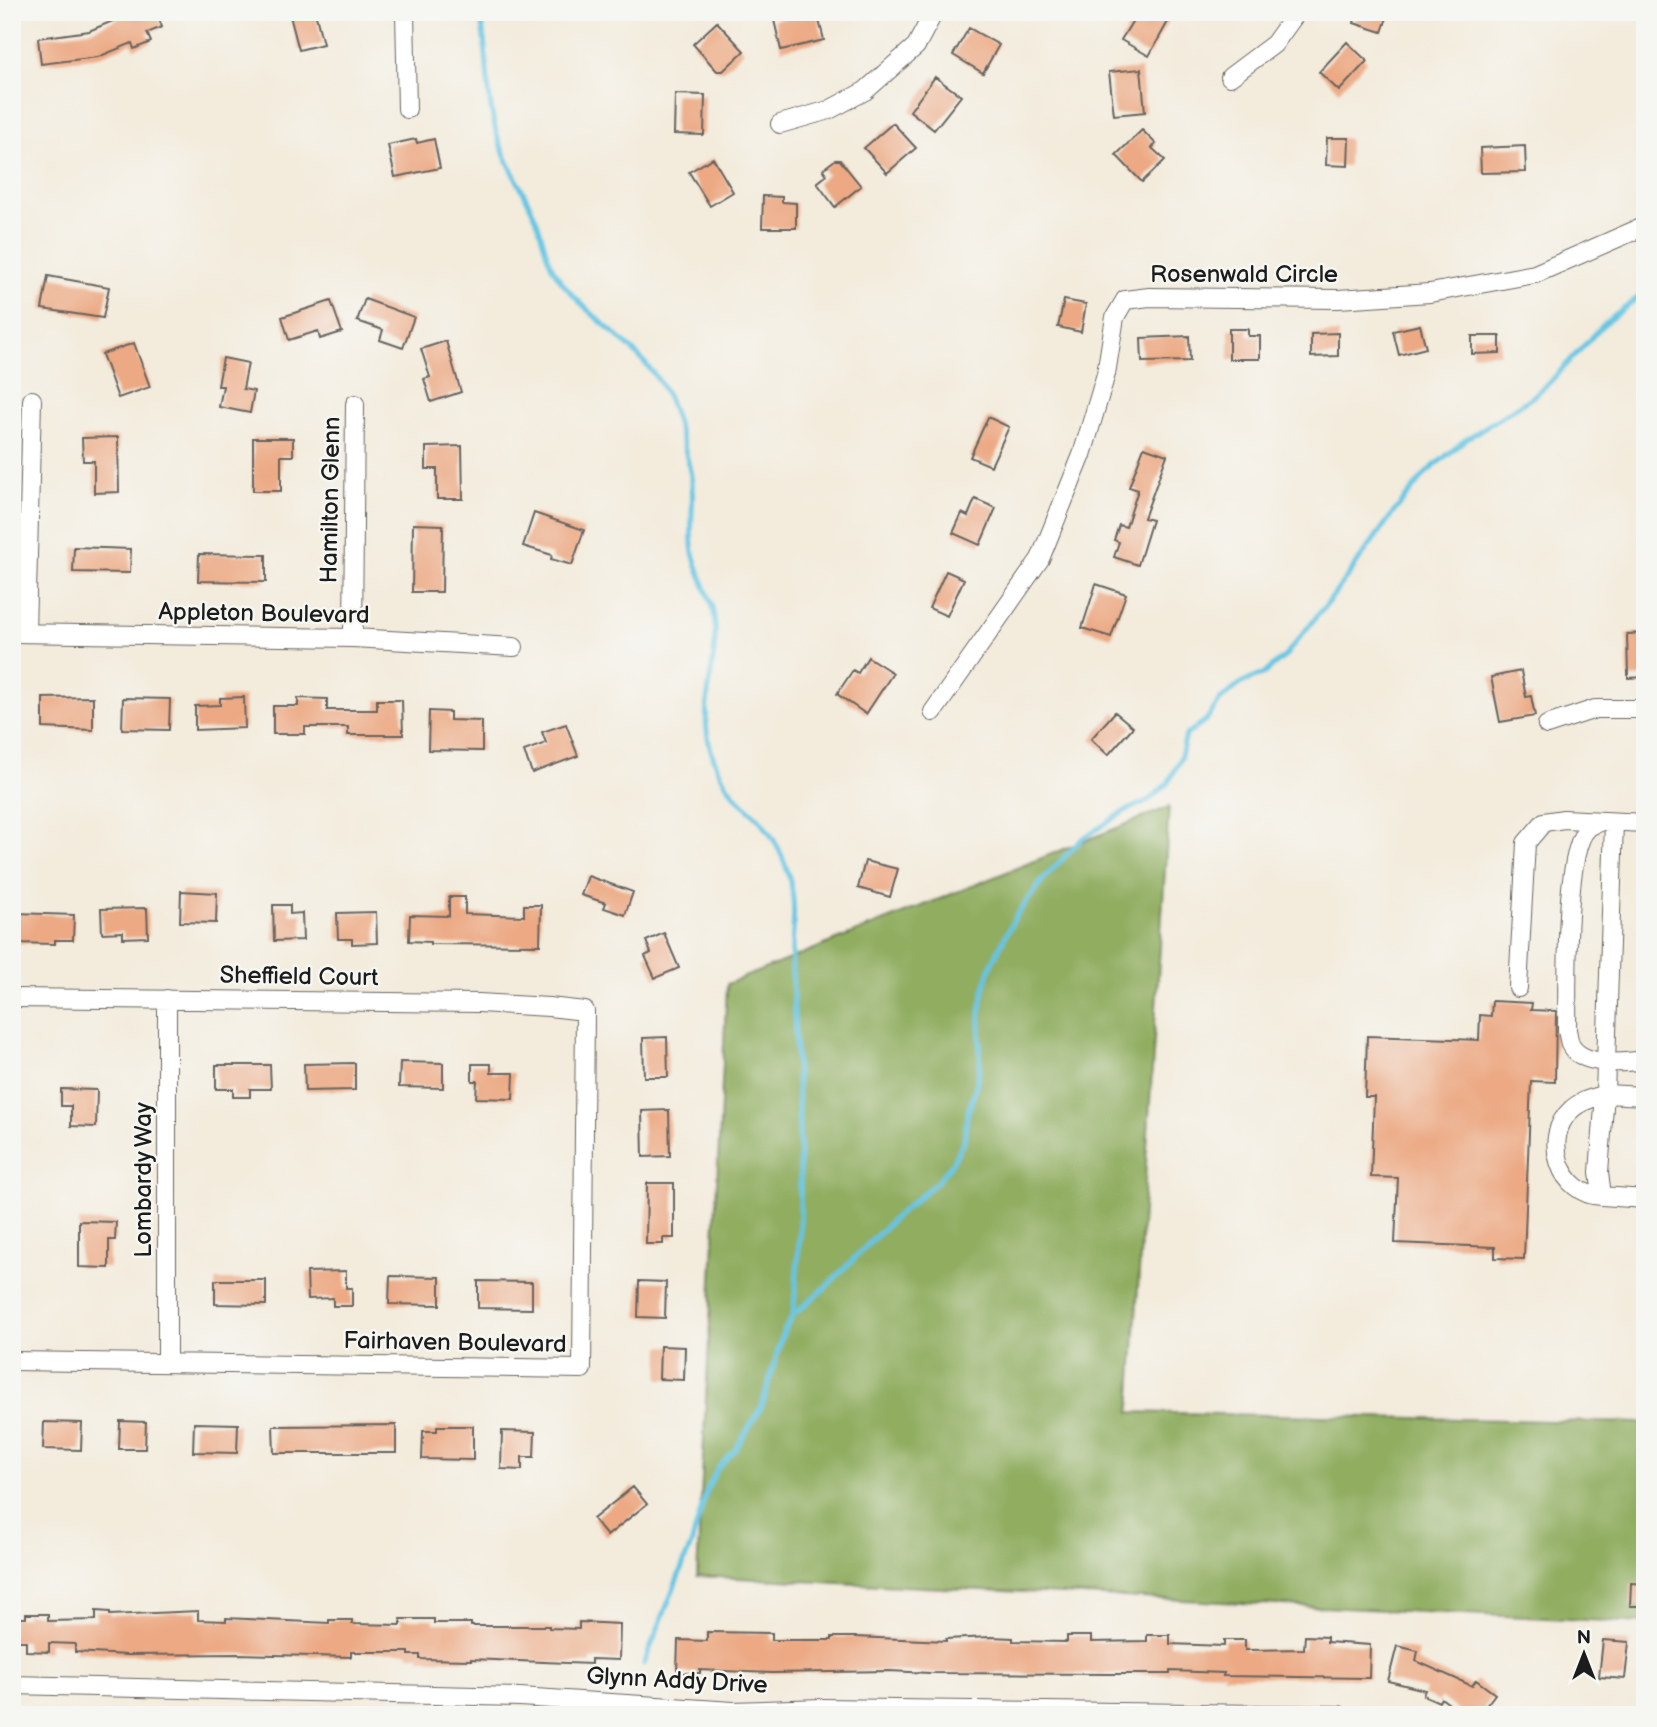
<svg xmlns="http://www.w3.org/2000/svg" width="1657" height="1727" font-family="'Balsamiq Sans',sans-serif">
  <rect width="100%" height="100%" fill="#f6f6f2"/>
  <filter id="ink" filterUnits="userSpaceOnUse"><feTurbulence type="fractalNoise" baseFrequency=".0143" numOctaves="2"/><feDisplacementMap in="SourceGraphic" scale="14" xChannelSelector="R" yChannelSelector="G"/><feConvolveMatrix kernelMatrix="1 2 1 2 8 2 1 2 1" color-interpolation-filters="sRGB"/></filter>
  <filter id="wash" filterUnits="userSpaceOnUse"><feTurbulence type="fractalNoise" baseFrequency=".00686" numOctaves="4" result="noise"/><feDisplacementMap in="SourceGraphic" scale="28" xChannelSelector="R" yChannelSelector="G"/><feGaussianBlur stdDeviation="1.57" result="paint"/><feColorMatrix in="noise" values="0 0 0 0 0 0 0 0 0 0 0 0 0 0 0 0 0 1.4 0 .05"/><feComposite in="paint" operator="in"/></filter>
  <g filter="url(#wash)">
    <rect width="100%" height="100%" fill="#f3ebdb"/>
    <path fill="#90ad60" stroke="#56643e" stroke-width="2" d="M1169 807 1130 1412 1645 1423V1623L697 1576 727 984Z"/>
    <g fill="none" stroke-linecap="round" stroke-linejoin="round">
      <path stroke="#65c5e3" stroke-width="5" d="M479 12C489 48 485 87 494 123 501 157 523 187 536 219 543 236 545 257 555 272 586 321 647 346 670 402 677 422 690 463 692 483 694 507 689 529 693 553 699 578 714 600 715 626 717 661 703 696 707 731 710 756 722 782 739 800 745 807 753 812 759 819 774 837 785 859 790 881 798 911 790 942 792 972 796 1056 801 1140 800 1224 799 1254 796 1285 793 1315
        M644 1664 692 1542 706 1492 717 1469 735 1450 762 1406 783 1333 793 1315 826 1287 896 1216 936 1183 952 1163 964 1140 967 1115 975 1090 980 1065V1013L984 988 992 963 1015 917 1046 876 1082 839 1125 811 1149 800 1168 783 1180 760 1186 735 1206 720 1221 699 1242 683 1265 673 1285 656 1333 596 1394 512 1427 472 1466 439 1531 398 1551 381 1604 324 1645 292"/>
    </g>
    <g id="blocks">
      <path fill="#eca983" d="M134 12H156L162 27 147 33 151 42 134 49 132 43 98 57 41 64 38 38 89 31Z
        M289 12H315L323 44 299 50Z
        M806 12H817L824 40 781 50 774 20Z
        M1138 12H1160L1170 18 1149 56 1121 40Z
        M1357 12H1389L1382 32 1354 23Z
        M717 22 744 51 723 71H717L693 44Z
        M969 28 999 45 983 73 953 55Z
        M1347 42 1367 61 1339 91 1319 72Z
        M1141 69 1145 112 1114 115 1109 72Z
        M935 77 961 96 934 130 910 111Z
        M675 94 705 95 704 135 674 134Z
        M893 123 916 148 887 173 864 148Z
        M1142 130 1156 144 1152 148 1165 160 1142 182 1116 155Z
        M1327 138H1349L1348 166 1326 165Z
        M416 139 417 143 434 139 440 168 395 177 388 145Z
        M1525 146 1526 172 1481 173 1480 148Z
        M713 158 733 192 710 206 689 172Z
        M835 160H840L861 186 835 207 817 183 827 175 823 169Z
        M763 196 782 197V202L796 203V228H762Z
        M48 276 109 287 103 318 42 309Z
        M365 299 414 317 403 348 380 340 383 330 357 321Z
        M1064 300 1086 304 1081 332 1058 327Z
        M331 301 342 332 320 339 318 331 289 340 282 317Z
        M1420 325 1426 348 1399 355 1393 331Z
        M1229 329H1248V336H1260V359H1229Z
        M1338 333V356L1311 357V334Z
        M1189 336 1190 361 1142 362 1141 338Z
        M1472 336H1500V353L1472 354Z
        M446 341 461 392 431 402 424 379 430 377 421 349Z
        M134 343 150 387 118 398 102 354Z
        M223 358 248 363 243 389 254 391 250 413 219 407 223 386H218Z
        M988 417 1009 427 991 466 970 457Z
        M118 437 119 492 94 493V461H83L82 438Z
        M253 438H293V456H281V491H253Z
        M462 446 463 499H437V469H426V447Z
        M1144 447 1167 455 1144 518 1152 520 1138 565 1114 557 1119 542 1114 540 1119 525 1126 527 1138 490 1129 487Z
        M975 499 996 508 980 545 953 533 962 513 968 516Z
        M534 513 584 530 572 565 551 559 552 555 523 546Z
        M413 524 443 525 442 592H412Z
        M74 547 131 549 130 573 73 572Z
        M199 554 266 555V582L198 581Z
        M946 571 964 579 947 616 929 608Z
        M1096 584 1126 594 1111 637 1082 628Z
        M1645 633V677L1628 678 1627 634Z
        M868 657 893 673 866 714 837 694 853 670 858 673Z
        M1521 671 1526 697 1531 696 1535 716 1500 722 1491 677Z
        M93 697V730L43 728V698Z
        M244 697 245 728 195 730V706L220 705V698Z
        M123 698 170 699 169 730 122 729Z
        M298 698 327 699V710H377V700H402L403 735H348V727H305V734H273V706H298Z
        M429 711 450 712V720L482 721V751L428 750Z
        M1115 712 1133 727 1108 755 1091 739Z
        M566 724 578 756 532 773 524 751 546 743 542 732Z
        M865 861 898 869 890 897 858 888Z
        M588 876 633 892 625 915 604 908 606 903 581 895Z
        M181 891 217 893 216 923 180 922Z
        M449 897H465V914L524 916V905H541L540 945 430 944V942L409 941 410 915 449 916Z
        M273 905H290V914L302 913 303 940 274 941Z
        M147 908 148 937 123 938V932L102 933 101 909Z
        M376 912 377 943 352 944V939H338L337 913Z
        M15 913 74 915 73 940H55V944L14 943Z
        M664 933 679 968 655 978 645 956 651 953 646 941Z
        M1492 1001 1532 1003 1531 1010 1556 1011 1555 1082 1531 1081 1524 1259 1495 1258V1247L1395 1243 1398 1178 1371 1177 1374 1097H1365L1367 1036 1479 1040 1480 1015 1491 1016Z
        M667 1037 668 1077H644L643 1038Z
        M400 1062 443 1063V1088L399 1087Z
        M355 1063V1090L305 1091 304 1064Z
        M472 1064H491V1073H514L513 1099 476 1098 477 1081H472Z
        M216 1065H270L271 1089H250V1097H233V1089H216Z
        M61 1089 97 1090 96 1127 71 1126V1106H61Z
        M669 1110 670 1156 643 1157 642 1111Z
        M647 1183H674V1238H663V1244H646Z
        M79 1221 116 1222 115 1240H109V1268L79 1267Z
        M346 1271V1288H352V1306H333V1298L308 1299 307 1272Z
        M390 1276 440 1277V1305L389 1304Z
        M215 1280H266V1305L215 1304Z
        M478 1281 532 1282V1309L478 1308Z
        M639 1281 666 1282 665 1318 638 1317Z
        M660 1346 685 1347 684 1380 659 1379Z
        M120 1421 146 1422 145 1449H119Z
        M44 1422 82 1423 81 1450 43 1449Z
        M194 1423 238 1424 237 1453 193 1452Z
        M396 1425V1453H274L273 1426Z
        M437 1426H473V1460L422 1459 423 1431H437Z
        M502 1431 535 1432 534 1457H522V1470L501 1469Z
        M633 1487 647 1504 607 1536 593 1519Z
        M1631 1583 1645 1584V1606H1630Z
        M96 1611 110 1612V1615L198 1611V1620L226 1621V1618L329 1623V1620H352V1624L401 1625V1619H434V1623H471V1626H549V1628L579 1629V1622L620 1624 619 1660 591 1659V1664L471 1659V1660L420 1659V1655H409V1652H351V1657L238 1654 127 1655 75 1652V1644L49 1643V1652L26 1651V1641H12V1618H26V1614H48V1621L96 1620Z
        M707 1632 772 1633V1640H832V1637H855L946 1641V1639L991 1637 1013 1638V1641L1067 1642V1636H1091V1642L1147 1641V1635H1170V1644L1224 1646V1640H1245V1650L1304 1649 1305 1636 1327 1637V1642L1370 1645 1369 1678 1223 1676 1224 1673 1170 1671V1674H1109L930 1673 889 1671 772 1673 700 1670V1673H677L678 1640 707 1641Z
        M1603 1640 1629 1642 1625 1679 1599 1677Z
        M1397 1646 1418 1651 1416 1661 1472 1686 1476 1680 1495 1694 1479 1715H1464L1441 1698 1439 1702 1423 1695 1425 1690 1388 1681Z"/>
    </g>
  </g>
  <g filter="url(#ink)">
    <use href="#blocks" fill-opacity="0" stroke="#67645f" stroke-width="2"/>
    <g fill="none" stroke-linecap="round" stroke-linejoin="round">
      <defs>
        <path id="minor" d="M405 12 407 109
          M1230 77 1274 44 1297 12
          M780 124 829 110 865 91 916 46 934 12
          M12 633 353 638 514 647
          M26 633 32 400
          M353 638 355 404
          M933 712 1040 559 1082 455 1106 374 1115 317 1125 300 1149 297 1338 299 1430 293 1535 274 1645 226
          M1547 725 1595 709H1645
          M1602 821C1598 823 1591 825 1588 828 1563 850 1568 993 1567 1030 1568 1034 1569 1042 1571 1046 1584 1067 1624 1063 1645 1060
          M1518 988 1526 843 1544 822 1564 819 1645 823
          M12 998 479 1003 549 1007 585 1011 582 1369 12 1361
          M1645 1096 1605 1094 1599 1172 1602 1196 1645 1199
          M1602 1196C1560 1196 1541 1137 1571 1110 1580 1101 1593 1098 1605 1094L1614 822
          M167 1362V999
          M12 1685 520 1697 733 1711 822 1708 1339 1715"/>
      </defs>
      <use href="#minor" stroke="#67645f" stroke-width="20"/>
      <use href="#minor" stroke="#fff" stroke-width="18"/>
    </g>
  </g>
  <g text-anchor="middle" stroke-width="5" stroke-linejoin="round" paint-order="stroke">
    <g font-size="24" fill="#1c1c1c" stroke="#f6f6f2">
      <text x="1244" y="282">Rosenwald Circle</text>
      <text transform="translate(330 500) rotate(-89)" y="8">Hamilton Glenn</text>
      <text transform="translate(264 613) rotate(1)" y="8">Appleton Boulevard</text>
      <text transform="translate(299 976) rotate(1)" y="8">Sheffield Court</text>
      <text transform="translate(143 1180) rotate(-90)" y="8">Lombardy Way</text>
      <text transform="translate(455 1342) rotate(1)" y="8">Fairhaven Boulevard</text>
      <text transform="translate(677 1680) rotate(3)" y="8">Glynn Addy Drive</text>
    </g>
  </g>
  <rect width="1657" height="1727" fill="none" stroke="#f6f6f2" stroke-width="42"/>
  <g transform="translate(1584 1654)" stroke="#f6f6f2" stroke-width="5" paint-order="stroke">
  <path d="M0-5L12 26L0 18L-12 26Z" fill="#1c1c1c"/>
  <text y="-10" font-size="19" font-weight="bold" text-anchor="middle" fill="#1c1c1c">N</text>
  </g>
</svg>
